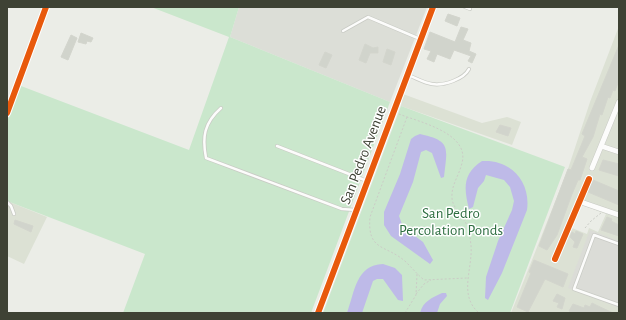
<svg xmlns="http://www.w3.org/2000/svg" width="626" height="320" font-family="'Alegreya Sans',sans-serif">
  <rect width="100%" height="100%" fill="#ebede7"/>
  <path fill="#dce1d4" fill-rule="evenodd" d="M619 26V313H511L568 169 590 102ZM582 205 606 214 598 232 589 228 587 234 572 228Z
    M403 94 482 123 507 117 521 122 512 145 401 106Z
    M7 201 47 217 24 264 7 256Z"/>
  <path fill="#dcded7" d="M239 7H427L390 102 230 37Z"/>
  <path fill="#cae7cc" d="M151 7H239L230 37 390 102 311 313H123L145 254 7 201V121L21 86 189 150 229 37Z
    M401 106 565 167 510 313H323Z"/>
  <path fill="#dbdcd7" d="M590 230 619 241V308L568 288Z"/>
  <path fill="#bebae8" d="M420 134C452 141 447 148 444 177L441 178 432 153 426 150 421 152 413 182 399 216 403 227 423 242 433 260 430 264 391 236 384 225V212L400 174 411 139 415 136Z
    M482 161C511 159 531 182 527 210L502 273 488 300 485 298 486 277 498 241 512 210 514 201 510 187 504 180 486 175 484 181 478 188 473 207 469 209C464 189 462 174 482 161Z
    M383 264 395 268 402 275 403 301 398 300 383 279H377L373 281 362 313H347C355 291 356 265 383 264Z
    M442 293H446L447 296 440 304 437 313H420C423 301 432 298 442 293Z"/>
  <path fill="#d1d4cc" stroke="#d3d5cd" d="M448 14 460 18 457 26 445 21Z
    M461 27 468 29 463 40 471 43 469 51 476 54 472 63 468 61 471 56 454 50 450 59 437 54 434 62 427 59 431 51 424 49 430 32 455 42Z
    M81 33 93 38 91 42 87 41 86 44 78 42Z
    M71 35 77 38 68 60 61 57Z
    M365 44 373 48 378 47V53H370L366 63 359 60Z
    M619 45V80L615 91 613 90 610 98 608 97 602 115 600 114 593 137 582 157 587 159 580 180H578L572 194 557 235 547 250 539 246 568 169 571 170 585 136 582 134Z
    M387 49 395 52 391 65 383 62Z
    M325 52 332 55 326 68 319 65Z
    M500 125 511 128 508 136 496 132Z
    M603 160 619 164V176L599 170Z
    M593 180 619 191V205L588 192Z
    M607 217 612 219 611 221 619 225V236L601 230Z
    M15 220 33 226 31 232 14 224Z
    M576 231 583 234 577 248 573 247 575 242 570 237 572 232 575 234Z
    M534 260 568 274 563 287 545 279 528 312 517 307 531 273 529 272Z
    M557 294 565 298 562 309 557 307 559 303 553 301Z
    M592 303 598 306 613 313H574L569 311 573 304 584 308 585 305 590 307Z"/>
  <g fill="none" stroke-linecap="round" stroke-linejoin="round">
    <defs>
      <path id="service" d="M465 7 470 9
        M343 31 368 17 420 39
        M408 75C416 78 424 83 432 84 444 86 464 79 469 69
        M221 108C204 123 202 137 206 158L342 209 356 210
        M277 146 367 181
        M7 202 11 206 14 214
        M619 244 594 235 574 289 619 305"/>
      <path id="minor" d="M7 113 46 7
        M601 146 619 152
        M592 168 619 102
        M581 202 619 215
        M555 259 589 179
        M318 313 433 7"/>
    </defs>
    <use href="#service" stroke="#c9cbc5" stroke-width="4"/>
    <use href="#minor" stroke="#c9cbc5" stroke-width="6"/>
    <path stroke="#caccc6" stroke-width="1" stroke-dasharray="2 2" stroke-linecap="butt" d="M399 114C419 122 470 133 462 163 459 176 451 185 452 198 452 207 464 218 468 227 470 232 470 239 471 245 473 269 458 295 479 313
      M407 117 370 217C367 252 386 244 406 262 412 268 417 274 424 280L467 278
      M585 228 591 221 601 213
      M416 294 424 284 431 280
      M405 313 416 295 417 274"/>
    <use href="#service" stroke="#fcfcfb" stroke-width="2.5"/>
    <use href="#minor" stroke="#fcfcfb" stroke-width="5"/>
    <defs>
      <path id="cycleway" d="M7 113 46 7
        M555 259 589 179
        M318 313 433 7"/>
    </defs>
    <use href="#cycleway" stroke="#fff" stroke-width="8"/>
    <use href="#cycleway" stroke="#e8590c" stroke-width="6"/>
  </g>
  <g text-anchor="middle" stroke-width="3" stroke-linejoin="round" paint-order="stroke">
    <g font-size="15" fill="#3e4234" stroke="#fff">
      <text transform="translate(363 155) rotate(-69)" y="5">San Pedro Avenue</text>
    </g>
    <g font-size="15" fill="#2d6e40" stroke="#fff">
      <text x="451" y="218">San Pedro<tspan x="451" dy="17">Percolation Ponds</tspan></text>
    </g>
  </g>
  <rect width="626" height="320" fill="none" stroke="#3e4234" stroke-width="16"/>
</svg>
